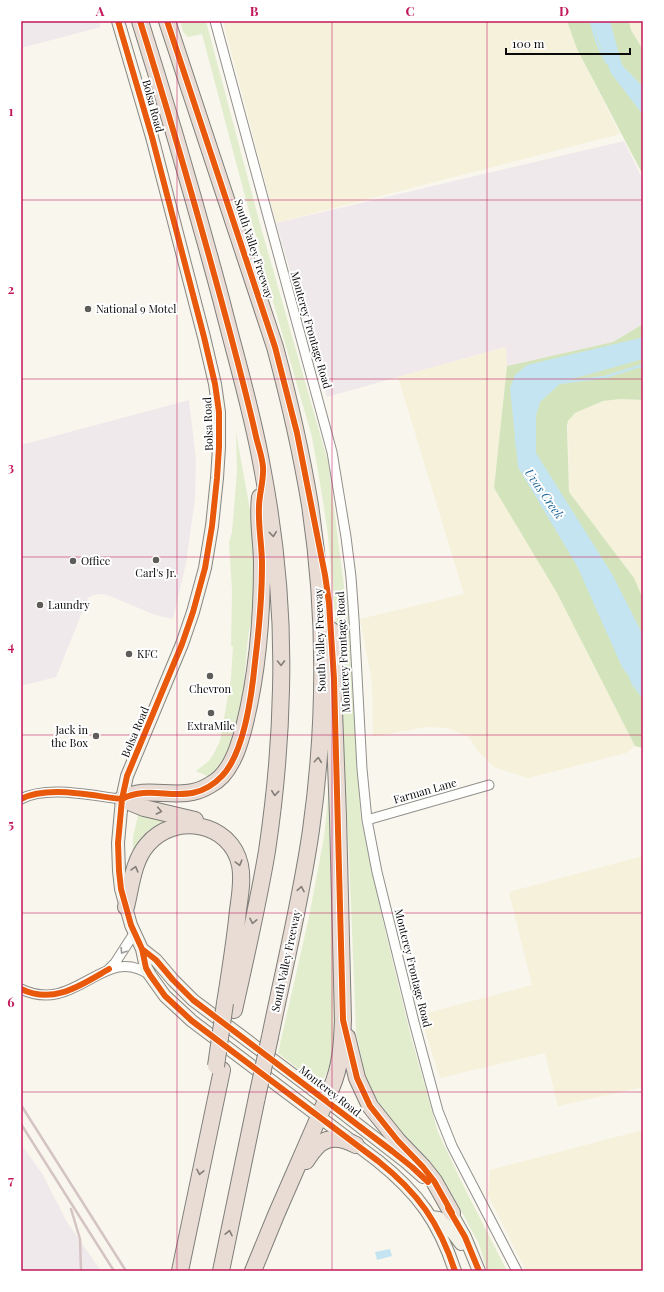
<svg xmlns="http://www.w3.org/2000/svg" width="664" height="1292" font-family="'Playfair Display',serif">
  <rect width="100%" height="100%" fill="#f9f6ed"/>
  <path fill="#f0e9eb" d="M21 21H99L101 27 21 48Z
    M624 141 643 180V324L613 342 507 366 505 347 327 397 276 223Z
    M189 400 196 460 195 499 186 563 173 619 155 615 110 596 103 594 93 595 88 598 56 677 21 686V445Z
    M21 1144 43 1175 67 1222 101 1271H21Z"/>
  <path fill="#f5f1da" d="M223 21H567L577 49 620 134 276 223Z
    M629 21H643V50L631 30Z
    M506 347 507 366 494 488 557 593 635 746 626 753 528 778 494 767 478 751 469 737 448 728 425 727 373 737 372 681 360 619 464 594 398 377Z
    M621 399 643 400V599L634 578 569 492 568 421 575 413 603 401Z
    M643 856V1087L558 1106 545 1053 440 1078 420 1015 532 985 509 892Z
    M643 1130V1271H526L488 1195 490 1170Z"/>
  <path fill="#e2edce" d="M180 21H206L260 224 328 462 348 617 361 820 386 934 411 1037 438 1132 462 1183 507 1271H487L479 1244 451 1192 423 1158 386 1117 366 1079 356 1032 349 855 337 638 328 535 322 495 312 437 272 298 202 34 188 37 183 32Z
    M236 432 253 527 254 603 248 637 243 695 234 740 220 767 207 776 196 771 209 761 213 755 220 741 231 678 233 647 231 645 232 590 229 542 232 532 237 471Z
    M329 788 338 1012 334 1057 320 1086 278 1053 309 917 324 837Z
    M139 812 177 821 133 856V836Z"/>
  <path fill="#d3e4bc" d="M567 21H629L631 30 643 50V175L577 49Z
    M643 324V400L621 399 603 401 575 413 568 421 567 426 569 492 634 578 643 599V748L635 746 557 593 494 488 507 366 613 342Z"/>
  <path fill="#c5e4f1" d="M591 21H610L622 65 643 87V115L611 73Z
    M643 336V359L562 382 540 402 536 416V453L612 574 643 635V695L622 667 577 566 518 467 510 388 515 375 527 365 640 338Z
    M390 1249 392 1256 377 1260 375 1252Z"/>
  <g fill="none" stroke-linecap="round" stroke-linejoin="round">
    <path stroke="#c5e4f1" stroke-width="2.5" d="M591 21C594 36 599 50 607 63
      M558 383 605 377 643 365
      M516 437 517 448
      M630 676 633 684 643 697"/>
    <defs>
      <path id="street" d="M215 21 332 452 346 537 351 577 354 619 362 769 367 820 377 872 414 1022 438 1111 452 1146 517 1271
        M21 799C48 785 92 796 122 799
        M367 820 489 785
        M109 969 115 963 135 932
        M21 989C76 1016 104 942 150 975"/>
      <path id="secondary" d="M118 21 152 137 204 337 215 384 219 412V447L217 478 212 526 205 568 193 612 182 644 127 776 122 799 118 843 119 871 121 889 131 925 142 949 146 968 150 975 165 996 192 1021 378 1161C418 1193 439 1222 455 1271
        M142 949 156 960 173 980 193 1000 308 1086 406 1162 423 1177
        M448 1207 465 1237 479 1271
        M431 1217 439 1218 443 1220 461 1244"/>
      <path id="highway" d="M140 21C169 113 196 206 221 299 235 355 252 410 262 467 276 540 283 615 281 689 280 743 275 797 267 851 258 904 246 957 234 1010
        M167 21 275 347C289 399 301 451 310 505 326 612 326 723 311 830 301 900 284 968 270 1037
        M122 799C150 783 180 804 210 785 220 780 227 771 232 761 238 750 241 738 244 727 257 676 262 616 262 564 262 542 257 519 260 497
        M122 799 144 808 195 820
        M126 907C131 887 133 861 147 845 174 812 231 822 240 865 243 880 240 895 238 910 235 941 230 972 225 1003
        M347 1037 357 1078 370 1106 398 1141 423 1167 434 1181 452 1213
        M306 1161C320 1138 332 1133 356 1145
        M180 1271 222 1070
        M221 1271 257 1097
        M253 1271 276 1215 331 1089C341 1065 342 1045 343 1020L338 817 331 630"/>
    </defs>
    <use href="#street" stroke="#92908c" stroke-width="11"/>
    <use href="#secondary" stroke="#888783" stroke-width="14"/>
    <use href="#highway" stroke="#7f7e7a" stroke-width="18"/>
    <use href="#street" stroke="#fefefc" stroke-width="9"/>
    <use href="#secondary" stroke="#f4f2e7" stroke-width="12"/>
    <use href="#highway" stroke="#e8dcd4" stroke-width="16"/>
    <path stroke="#d5c4c4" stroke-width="2.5" d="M21 1105 126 1271
      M21 1124 114 1271
      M71 1209 80 1239 81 1271"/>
    <defs>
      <path id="highway-bridge" d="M216 1066 225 1003
        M257 1097 270 1037"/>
    </defs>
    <use href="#highway-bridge" stroke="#7f7e7a" stroke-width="18" stroke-linecap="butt"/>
    <use href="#highway-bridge" stroke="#e8dcd4" stroke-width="16"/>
    <defs>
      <path id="cycleway" d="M118 21 152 137 204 337 215 384 219 412V447L217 478 212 526 205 568 193 612 182 644 127 776 122 799 118 843 119 871 121 889 131 925 142 949 146 968 150 975 165 996 192 1021 378 1161C418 1193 439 1222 455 1271
        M167 21 275 347 297 433 325 575 329 603 334 679 343 1020 357 1078 370 1106 398 1141 423 1167 434 1181 452 1213
        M21 799C48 785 92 796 122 799
        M122 799C155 781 189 811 222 776 244 753 252 693 255 662 259 630 262 597 262 564 262 545 258 526 259 507 259 494 264 480 263 467 262 455 257 443 255 432 247 397 238 363 229 329 201 225 172 123 140 21
        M142 949 156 960 173 980 193 1000 392 1151 412 1167 428 1182
        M21 989C54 1005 81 985 109 969
        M448 1208 465 1237 479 1271"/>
    </defs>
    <use href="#cycleway" stroke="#fff" stroke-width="8"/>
    <use href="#cycleway" stroke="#e8590c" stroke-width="6"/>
  </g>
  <defs><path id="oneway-chevron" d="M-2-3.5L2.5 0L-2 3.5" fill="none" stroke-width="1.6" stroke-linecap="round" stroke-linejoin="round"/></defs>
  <g stroke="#847e79">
    <use href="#oneway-chevron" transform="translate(273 534) rotate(84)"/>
    <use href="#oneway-chevron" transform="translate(281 663) rotate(89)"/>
    <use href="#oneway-chevron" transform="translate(318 760) rotate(-85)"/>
    <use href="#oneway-chevron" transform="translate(275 793) rotate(96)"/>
    <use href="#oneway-chevron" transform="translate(159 811) rotate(12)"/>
    <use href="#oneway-chevron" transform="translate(239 863) rotate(75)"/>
    <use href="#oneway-chevron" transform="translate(135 869) rotate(-74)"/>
    <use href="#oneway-chevron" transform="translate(301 889) rotate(-79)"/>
    <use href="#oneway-chevron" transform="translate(253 921) rotate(102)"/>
    <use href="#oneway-chevron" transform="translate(200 1172) rotate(102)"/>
    <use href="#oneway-chevron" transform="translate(229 1233) rotate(-78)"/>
  </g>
  <use stroke="#9c9c9b" href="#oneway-chevron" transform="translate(123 951) rotate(122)"/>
  <path fill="none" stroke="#c2185b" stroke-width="1" stroke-opacity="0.55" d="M177 21V1271M332 21V1271M487 21V1271M21 200H643M21 379H643M21 557H643M21 735H643M21 913H643M21 1092H643"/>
  <g fill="#5e5d59" stroke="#fff" stroke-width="1.5">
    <circle cx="88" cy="309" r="4"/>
    <circle cx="156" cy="560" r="4"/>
    <circle cx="73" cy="561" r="4"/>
    <circle cx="40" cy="605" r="4"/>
    <circle cx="129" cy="654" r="4"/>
    <circle cx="210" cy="676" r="4"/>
    <circle cx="211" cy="713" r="4"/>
    <circle cx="96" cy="736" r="4"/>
  </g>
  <g text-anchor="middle" stroke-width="4" stroke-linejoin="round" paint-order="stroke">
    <g font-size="11" fill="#0a0a0a" stroke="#fff">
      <text transform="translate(153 106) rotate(75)" y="4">Bolsa Road</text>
      <text transform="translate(254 249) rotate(72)" y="4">South Valley Freeway</text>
      <text transform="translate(311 330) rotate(74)" y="4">Monterey Frontage Road</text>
      <text transform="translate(208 424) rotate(-92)" y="4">Bolsa Road</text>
      <text transform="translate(320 640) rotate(-92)" y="4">South Valley Freeway</text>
      <text transform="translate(343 652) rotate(-93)" y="4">Monterey Frontage Road</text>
      <text transform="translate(135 732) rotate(-67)" y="4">Bolsa Road</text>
      <text transform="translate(425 791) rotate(-16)" y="4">Farman Lane</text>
      <text transform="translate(286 961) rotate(-78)" y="4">South Valley Freeway</text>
      <text transform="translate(413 968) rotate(76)" y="4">Monterey Frontage Road</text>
      <text transform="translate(330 1091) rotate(38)" y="4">Monterey Road</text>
    </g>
    <g font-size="11" fill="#0a0a0a" stroke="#fff" text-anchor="start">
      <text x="96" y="313">National 9 Motel</text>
      <text x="81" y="565">Office</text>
      <text x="156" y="577" text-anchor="middle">Carl's Jr.</text>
      <text x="48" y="609">Laundry</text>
      <text x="137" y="658">KFC</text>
      <text x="210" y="693" text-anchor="middle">Chevron</text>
      <text x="211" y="730" text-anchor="middle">ExtraMile</text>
      <text x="88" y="734" text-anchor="end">Jack in<tspan x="88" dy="13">the Box</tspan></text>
    </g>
    <g font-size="12" font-style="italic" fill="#1a6496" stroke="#fff">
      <text transform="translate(544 494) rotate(55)" y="4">Uvas Creek</text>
    </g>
  </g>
  <rect width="664" height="1292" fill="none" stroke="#ffffff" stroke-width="44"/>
  <path d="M506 48v6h124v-6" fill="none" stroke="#0a0a0a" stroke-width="2"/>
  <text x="512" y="48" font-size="12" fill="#0a0a0a" stroke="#ffffff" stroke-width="3" paint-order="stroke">100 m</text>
  <rect x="22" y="22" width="620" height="1248" fill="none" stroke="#c2185b" stroke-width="1.5"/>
  <g font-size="13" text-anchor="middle" font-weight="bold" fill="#c2185b">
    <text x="100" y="16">A</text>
    <text x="254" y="16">B</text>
    <text x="410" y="16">C</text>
    <text x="564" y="16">D</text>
    <text x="11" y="116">1</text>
    <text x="11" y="294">2</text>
    <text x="11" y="472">3</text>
    <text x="11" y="651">4</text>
    <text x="11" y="829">5</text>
    <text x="11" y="1007">6</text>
    <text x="11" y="1185">7</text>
  </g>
</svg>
